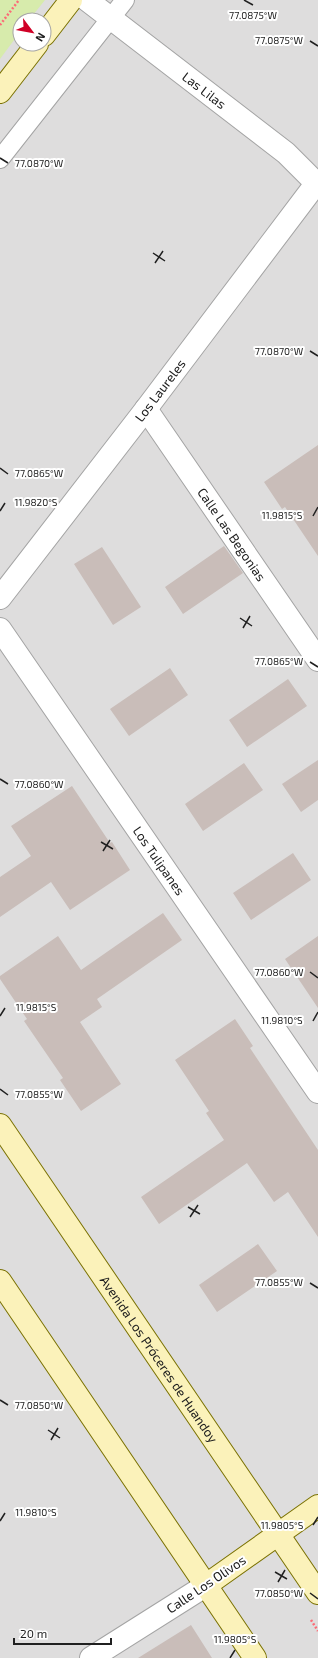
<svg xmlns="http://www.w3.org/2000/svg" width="318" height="1658" font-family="'Exo 2',sans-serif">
  <rect width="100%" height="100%" fill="#f1ebe6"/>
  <path fill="#dedddd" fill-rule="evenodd" d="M0 0H318V1658H0ZM20 20H44V44H20Z"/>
  <path fill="#d7ebac" d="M0 0H45L29 20H20V32L0 59Z"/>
  <path fill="#c9bdb9" d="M318 445V556L285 507 282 509 264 482Z
    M224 546 243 573 183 614 165 587Z
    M102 547 141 607 113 625 74 564Z
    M170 668 188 695 129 736 110 709Z
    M288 679 307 706 247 747 229 720Z
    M318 760V800L301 812 282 784Z
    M244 763 263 790 203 831 185 804Z
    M72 786 110 843 112 842 130 870 70 910 51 882 0 917V877L31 856 11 826Z
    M293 853 311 880 251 920 233 893Z
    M163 913 182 940 97 999 102 1007 80 1022 121 1084 81 1111 60 1080 63 1078 24 1021 27 1019 0 979V976L58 936 81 970Z
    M318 936V1008L285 959Z
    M235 1019 253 1046 250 1048 318 1150V1237L288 1192 274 1202 247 1163 159 1224 141 1197 224 1140 206 1113 209 1111 175 1060Z
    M258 1244 277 1271 217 1312 199 1285Z
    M191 1625 212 1658H138Z"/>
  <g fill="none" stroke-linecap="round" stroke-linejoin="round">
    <defs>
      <path id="lane" d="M0 159 125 0"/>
      <g id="street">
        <path id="s1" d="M87 0 286 153 318 185"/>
        <path id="s2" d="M146 409 318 660"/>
        <path id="s3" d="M0 598 146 409 318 181"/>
        <path id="s4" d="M0 629 318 1092"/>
        <path d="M91 1658 205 1586"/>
      </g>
      <g id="secondary">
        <path d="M44 35 71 0"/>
        <path d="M0 92 37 44"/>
        <path id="s5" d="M0 1125 318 1593"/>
        <path d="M0 1281 255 1658"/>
        <path d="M205 1586 318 1506"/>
      </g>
    </defs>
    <use href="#lane" stroke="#a4a4a4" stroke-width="20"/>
    <use href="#street" stroke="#a4a4a4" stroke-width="24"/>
    <use href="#secondary" stroke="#7b7203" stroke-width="24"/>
    <path stroke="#fc6c77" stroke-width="2.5" stroke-dasharray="2 2" stroke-linecap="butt" d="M0 25 19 0
      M311 1620 318 1631"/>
    <use href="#lane" stroke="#fff" stroke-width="18"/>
    <use href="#street" stroke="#fff" stroke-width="22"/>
    <use href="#secondary" stroke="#fbf2ba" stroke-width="22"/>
  </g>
  <path fill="none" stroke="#202020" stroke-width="1.5" d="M244 0 253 5M310 41 318 46M0 158 8 163M153 253 165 261M155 263 163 251M310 351 318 356M0 468 8 474M0 511 5 503M313 516 318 507M240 618 252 626M243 628 250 616M310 662 318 667M0 779 8 784M101 842 113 849M103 851 110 840M310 972 318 978M0 1016 5 1008M313 1021 318 1012M0 1089 8 1095M188 1207 200 1214M190 1217 198 1205M310 1283 318 1288M0 1400 8 1405M48 1430 60 1438M51 1440 58 1428M0 1521 5 1513M313 1525 318 1517M275 1572 287 1579M278 1582 285 1570M310 1593 318 1599M230 1658 235 1650"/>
  <g text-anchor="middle" stroke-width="4" stroke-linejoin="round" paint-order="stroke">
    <g font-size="13" fill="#202020" stroke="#fff">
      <text dy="5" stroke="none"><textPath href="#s1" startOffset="148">Las Lilas</textPath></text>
      <text dy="5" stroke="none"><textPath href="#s3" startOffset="262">Los Laureles</textPath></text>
      <text dy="5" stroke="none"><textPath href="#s2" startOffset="152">Calle Las Begonias</textPath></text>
      <text dy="5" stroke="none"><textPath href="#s4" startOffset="281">Los Tulipanes</textPath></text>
      <text dy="5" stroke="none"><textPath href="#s5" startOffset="283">Avenida Los Próceres de Huandoy</textPath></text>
      <text transform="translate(206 1584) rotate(-34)" y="5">Calle Los Olivos</text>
    </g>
  </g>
  <g font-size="10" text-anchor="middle" fill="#202020" stroke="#fff" stroke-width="4" stroke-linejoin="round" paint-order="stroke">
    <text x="253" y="19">77.0875°W</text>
    <text x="279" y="44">77.0875°W</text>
    <text x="39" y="167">77.0870°W</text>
    <text x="279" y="355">77.0870°W</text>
    <text x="39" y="477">77.0865°W</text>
    <text x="36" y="506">11.9820°S</text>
    <text x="282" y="519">11.9815°S</text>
    <text x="279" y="665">77.0865°W</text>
    <text x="39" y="788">77.0860°W</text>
    <text x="279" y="976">77.0860°W</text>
    <text x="36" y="1011">11.9815°S</text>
    <text x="282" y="1024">11.9810°S</text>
    <text x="39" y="1098">77.0855°W</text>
    <text x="279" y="1286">77.0855°W</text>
    <text x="39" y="1409">77.0850°W</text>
    <text x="36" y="1516">11.9810°S</text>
    <text x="282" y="1529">11.9805°S</text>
    <text x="279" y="1597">77.0850°W</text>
    <text x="235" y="1643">11.9805°S</text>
  </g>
  <g transform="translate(32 32) rotate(122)"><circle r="19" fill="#ffffff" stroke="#a6a6a6"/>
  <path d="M0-3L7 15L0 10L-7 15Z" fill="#d00026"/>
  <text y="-6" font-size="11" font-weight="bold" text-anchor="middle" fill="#202020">N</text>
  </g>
  <path d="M14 1638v6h97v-6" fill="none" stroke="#202020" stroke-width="2"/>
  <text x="20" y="1638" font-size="12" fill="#202020" stroke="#ffffff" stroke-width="3" paint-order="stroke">20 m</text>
</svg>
